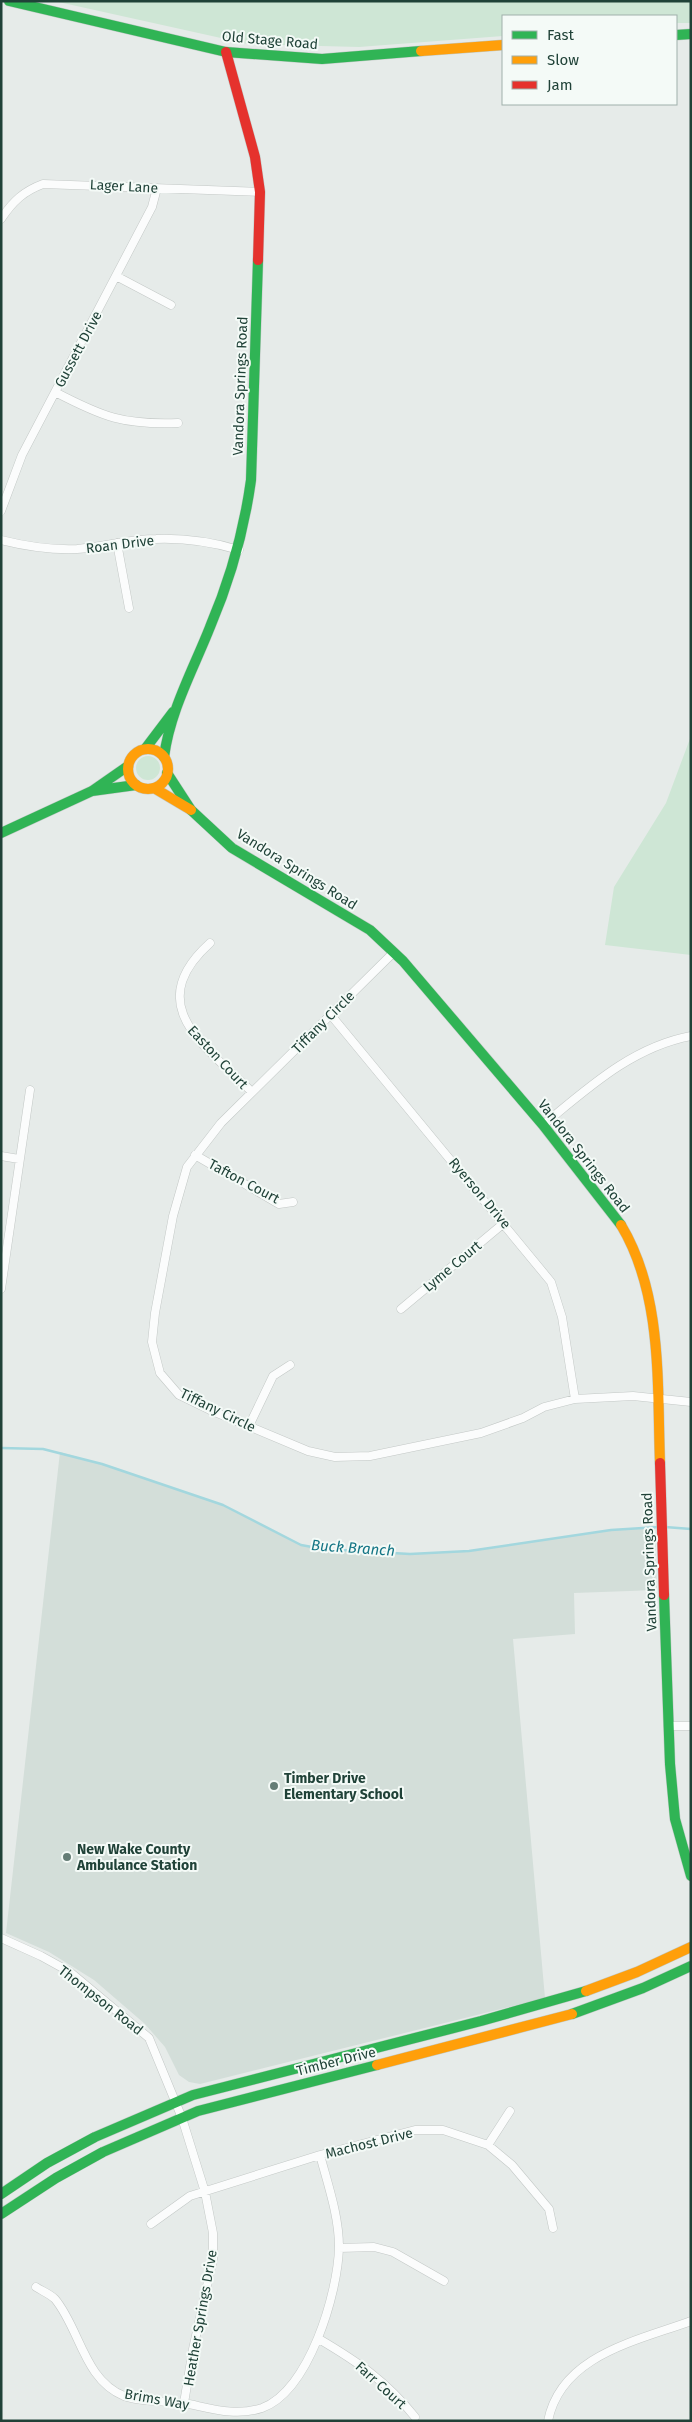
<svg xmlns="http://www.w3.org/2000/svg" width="692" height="2422" font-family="'Fira Sans',sans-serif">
  <rect width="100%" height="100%" fill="#e6ebe9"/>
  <path fill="#d3ded9" d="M60 1452 102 1464 223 1505 301 1545 324 1549 410 1554 469 1551 611 1530 655 1527 657 1590 574 1593 575 1634 513 1639 545 1998 200 2084 189 2082 179 2075 165 2047 145 2024 94 1980 49 1952 6 1933Z"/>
  <path fill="#cee6d5" d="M54 1H691V23H676V16H503V36L359 47 248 44Z
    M691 736V955L605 945 614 887 666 803Z
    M136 768a12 12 0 1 1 24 0a12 12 0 1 1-24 0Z"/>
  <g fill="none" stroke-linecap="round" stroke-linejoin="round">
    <path stroke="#a3d7de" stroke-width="2.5" d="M1 1448 43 1449 102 1464 223 1505 301 1545 323 1549 410 1554 469 1551 611 1530 659 1527
      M665 1527 691 1529"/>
    <defs>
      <path id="street" d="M1 219C13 201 24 191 43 184L260 192
        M116 276 171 305
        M55 392C103 417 123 425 178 423
        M1 511 22 455 152 207 157 188
        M1 540C25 546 52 550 77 549 103 547 130 539 156 539 185 538 212 542 239 550
        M117 543 129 608
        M210 943C141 1005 205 1046 252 1092
        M393 953 221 1123 187 1167 173 1216 155 1313 152 1342 160 1373 179 1395 210 1410 308 1451 335 1457 370 1456 481 1433 523 1418 544 1407 575 1399 633 1396 691 1402
        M330 1014 551 1282 562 1317 575 1399
        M543 1125C588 1088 632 1047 691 1036
        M195 1155 279 1204 293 1202
        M1 1156 19 1159
        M1 1289 30 1090
        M401 1309 504 1223
        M249 1426 273 1376 290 1365
        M668 1726H691
        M1 1938 41 1956 70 1972 149 2038 182 2118 205 2192 213 2233V2259L193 2349 184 2403
        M488 2145 510 2111
        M151 2224 190 2196 320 2155 415 2130H443L488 2145 512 2165 549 2209 553 2228
        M339 2248 374 2247 393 2252 444 2281
        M36 2287C42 2291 50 2294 55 2299 80 2329 84 2380 124 2396 140 2402 166 2401 184 2403 210 2408 235 2417 262 2408 309 2391 338 2293 339 2247 339 2216 328 2185 320 2155
        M319 2339C358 2362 386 2381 415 2417
        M548 2421C561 2355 637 2341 691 2321"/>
      <path id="fast" d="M9 1 226 52 322 59 421 51
        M676 35 691 34
        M145 749 173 712
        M164 757C170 711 193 670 210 627 230 580 244 531 251 480L258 260
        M167 773 191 810 232 848 370 930 403 961 543 1125 621 1225
        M92 791 136 785
        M1 833 92 791 128 766
        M664 1595 670 1764 675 1819 691 1876
        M572 2014 643 1988 691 1966
        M1 2194 47 2163 95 2137 193 2095 481 2021 586 1991
        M1 2214 56 2178 103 2152 198 2111 377 2065"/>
      <path id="slow" d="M421 51 503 45
        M128 769a20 20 0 1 1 40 0a20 20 0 1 1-40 0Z
        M154 788 191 810
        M621 1225C663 1295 657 1384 660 1463
        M586 1991 637 1972 691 1947
        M377 2065 572 2014"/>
      <path id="jam" d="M226 52 255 157 260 192 258 260
        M660 1463 664 1595"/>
    </defs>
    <use href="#street" stroke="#c3c8c6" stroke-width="9"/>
    <use href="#fast" stroke="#c1c9c6" stroke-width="11"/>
    <use href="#slow" stroke="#c1c9c6" stroke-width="11"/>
    <use href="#jam" stroke="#c1c9c6" stroke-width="11"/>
    <use href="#street" stroke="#fbfcfc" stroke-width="8"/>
    <use href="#fast" stroke="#30b455" stroke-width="10"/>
    <use href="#slow" stroke="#ff9f0a" stroke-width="10"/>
    <use href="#jam" stroke="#e5322d" stroke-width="10"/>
  </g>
  <g fill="#657d76" stroke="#f4faf7" stroke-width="2">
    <circle cx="274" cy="1786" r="5"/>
    <circle cx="67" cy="1857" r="5"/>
  </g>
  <g text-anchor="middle" stroke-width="4" stroke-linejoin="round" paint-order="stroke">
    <g font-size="14" fill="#204238" stroke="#f4faf7">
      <text transform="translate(270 40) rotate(5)" y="5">Old Stage Road</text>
      <text transform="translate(124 186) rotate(3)" y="5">Lager Lane</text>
      <text transform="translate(78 349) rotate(-62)" y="5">Gussett Drive</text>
      <text transform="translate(240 386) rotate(-88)" y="5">Vandora Springs Road</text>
      <text transform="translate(120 544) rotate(-7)" y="5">Roan Drive</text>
      <text transform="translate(297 869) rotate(32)" y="5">Vandora Springs Road</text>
      <text transform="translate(323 1022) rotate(-45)" y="5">Tiffany Circle</text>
      <text transform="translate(218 1057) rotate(47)" y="5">Easton Court</text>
      <text transform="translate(584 1156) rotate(52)" y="5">Vandora Springs Road</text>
      <text transform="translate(244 1181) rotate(28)" y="5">Tafton Court</text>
      <text transform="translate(480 1193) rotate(50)" y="5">Ryerson Drive</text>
      <text transform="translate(452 1266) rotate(-40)" y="5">Lyme Court</text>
      <text transform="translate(218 1410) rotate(26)" y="5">Tiffany Circle</text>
      <text transform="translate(649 1562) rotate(-92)" y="5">Vandora Springs Road</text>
      <text transform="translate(101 2000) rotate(38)" y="5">Thompson Road</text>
      <text transform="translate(336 2061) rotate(-14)" y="5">Timber Drive</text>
      <text transform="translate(369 2143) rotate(-14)" y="5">Machost Drive</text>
      <text transform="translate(200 2318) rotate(-80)" y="5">Heather Springs Drive</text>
      <text transform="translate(381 2385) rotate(42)" y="5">Farr Court</text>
      <text transform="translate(157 2399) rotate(10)" y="5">Brims Way</text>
    </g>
    <g font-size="14" font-weight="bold" fill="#204238" stroke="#f4faf7" text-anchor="start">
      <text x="284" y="1783">Timber Drive<tspan x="284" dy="16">Elementary School</tspan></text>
      <text x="77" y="1854">New Wake County<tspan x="77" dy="16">Ambulance Station</tspan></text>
    </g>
    <g font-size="15" font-style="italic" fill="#147585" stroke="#f4faf7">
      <text transform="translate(353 1548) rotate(4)" y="5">Buck Branch</text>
    </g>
  </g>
  <rect width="692" height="2422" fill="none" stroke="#204238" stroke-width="5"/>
  <rect x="502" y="15" width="175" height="90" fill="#f4faf7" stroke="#9fb0ab"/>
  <rect x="512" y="31" width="25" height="8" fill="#30b455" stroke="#9fb0ab"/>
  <text x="547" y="40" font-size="15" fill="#204238">Fast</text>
  <rect x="512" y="56" width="25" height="8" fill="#ff9f0a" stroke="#9fb0ab"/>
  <text x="547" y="65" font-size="15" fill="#204238">Slow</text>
  <rect x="512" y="81" width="25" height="8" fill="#e5322d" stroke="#9fb0ab"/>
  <text x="547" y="90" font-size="15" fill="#204238">Jam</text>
</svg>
